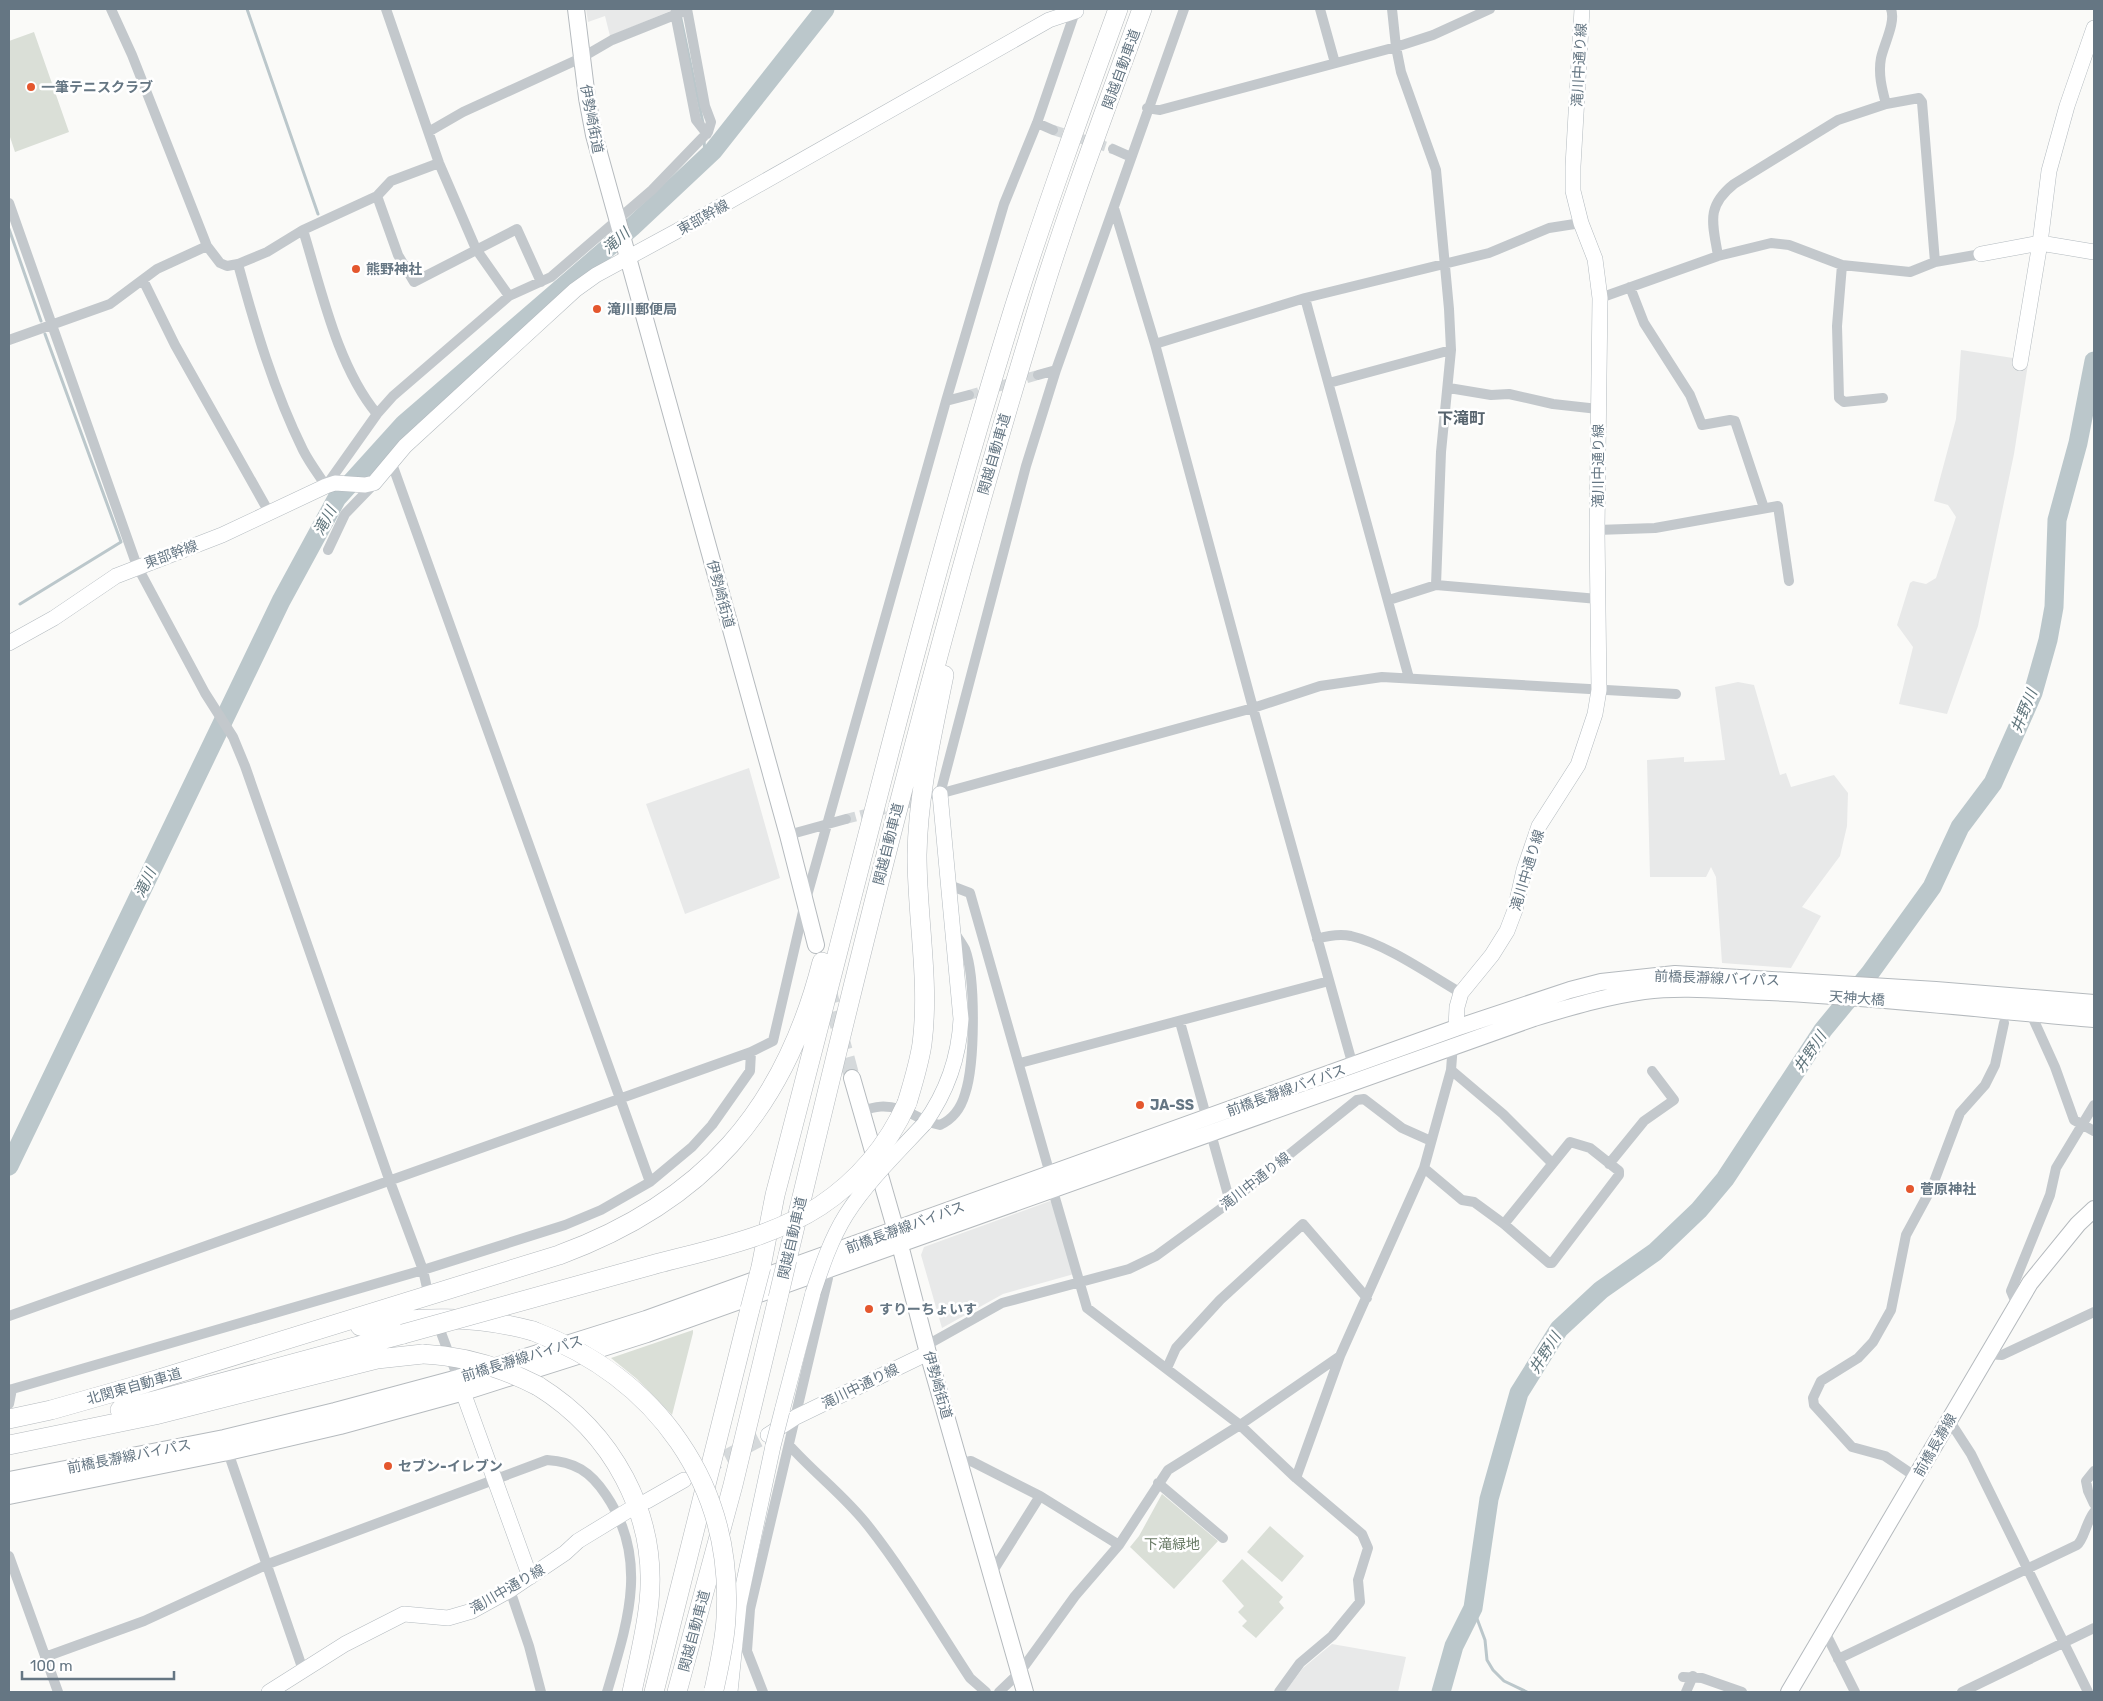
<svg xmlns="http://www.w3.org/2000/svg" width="2103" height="1701" font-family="Rubik,'Noto Sans JP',sans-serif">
  <rect width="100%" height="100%" fill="#fafaf8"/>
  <path fill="#e8e9e9" d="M586 9H675L610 36 605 16 588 22Z
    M1961 350 2013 358 2028 364 2014 454 1978 626 1947 714 1899 704 1913 647 1897 625 1910 583 1913 581 1926 584 1936 578 1956 517 1948 505 1934 501 1956 419Z
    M1738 682 1754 685 1780 775 1786 773 1791 787 1834 775 1848 793 1847 826 1840 856 1802 907 1821 916 1791 968 1722 963 1716 877 1711 867 1706 877H1650L1647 760 1684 757V762L1725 760 1715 687Z
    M749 768 780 878 685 914 646 804Z
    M1050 1201 1054 1204 1074 1274 1003 1294 942 1328 921 1255 924 1247Z
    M1332 1644 1406 1657 1398 1692H1285L1303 1668Z"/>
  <path fill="#dadfd7" d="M34 32 69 132 15 152 9 134V41Z
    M693 1330V1333L672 1415 637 1379 611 1358Z
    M1162 1494 1218 1541 1174 1589 1130 1547 1139 1536Z
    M1270 1526 1304 1556 1282 1582 1247 1552Z
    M1242 1559 1283 1597 1279 1602 1284 1608 1256 1638 1242 1626 1247 1621 1238 1612 1244 1606 1222 1581Z"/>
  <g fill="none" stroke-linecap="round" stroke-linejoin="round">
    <path stroke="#bbc7cb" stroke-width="3" d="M247 9 318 214
      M680 14 703 123
      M704 139 705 158
      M9 229 41 321
      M20 604 121 542 45 334
      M1473 1608 1485 1640 1487 1660 1493 1670 1504 1681 1527 1692"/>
    <path stroke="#bbc7cb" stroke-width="19" d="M9 1166 281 601 337 498 404 424 632 227 713 151 825 9
      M1441 1692 1454 1646 1473 1608 1489 1499 1519 1393 1559 1329 1601 1290 1655 1252 1699 1210 1725 1179 1823 1030 1870 973 1932 887 1960 827 1993 783 2033 693 2048 640 2054 607 2057 520 2078 443 2094 361"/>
    <path stroke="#d5d9db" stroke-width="10" stroke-dasharray="10 5" stroke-linecap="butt" d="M1053 130 1113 149
      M969 395 1038 375
      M846 819 924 799"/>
    <path stroke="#d5d9db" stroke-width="15" stroke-dasharray="15 8" stroke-linecap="butt" d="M705 1468 768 1435"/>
    <path stroke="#d5d9db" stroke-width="16" stroke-dasharray="16 8" stroke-linecap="butt" d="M828 988 852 1078"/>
    <defs>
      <path id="secondary" d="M1981 254 2040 243 2094 252
        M2020 363 2040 243 2049 171 2067 106 2094 28
        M9 643 54 618 116 576 222 535 326 486 335 483 365 485 374 483 405 446 575 290 596 275 677 231 1049 20 1076 11
        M1456 1028 1457 1007 1461 993 1492 955 1507 931 1515 910 1524 870 1539 826 1578 765 1595 714 1599 690 1597 530 1600 298 1595 259 1581 223 1573 191V166L1582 9
        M924 1124C947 1092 959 1059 961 1019L940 794
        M459 1381 530 1577
        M782 1411 813 1293
        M768 1435 796 1417 928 1353
        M647 1501 684 1480
        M269 1692 345 1644 404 1614 448 1618 472 1611 510 1590 565 1553 578 1541 629 1510
        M730 1692 739 1605 773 1446"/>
      <path id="primary" d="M576 9 587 98 594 135 788 835 816 945
        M852 1078 900 1245 928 1353 1025 1692
        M9 1480 224 1438 335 1411 458 1378 646 1319 1456 1028 1570 990 1601 982 1675 974 1936 990 2094 1003
        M9 1496 228 1452 340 1426 464 1392 647 1334 1534 1018C1570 1007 1607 996 1644 991 1685 986 1728 991 1769 992 1878 997 1986 1010 2094 1019
        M1789 1692 2030 1283 2078 1224 2094 1209"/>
      <path id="highway" d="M907 1103C913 1083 919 1064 922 1044 930 982 917 918 917 855 918 794 932 735 944 675
        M787 1260C862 944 940 628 1035 317 1066 213 1105 111 1142 9
        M761 1267 775 1195C853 899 923 601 1014 308 1046 207 1082 108 1118 9
        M360 1326C419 1316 475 1315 533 1331
        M538 1386C612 1432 658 1514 649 1602 646 1632 638 1663 632 1692
        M120 1410 403 1334
        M9 1419 51 1410 146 1383 559 1255C703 1202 784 1111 822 962
        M9 1445 155 1415 377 1359 423 1354
        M654 1692 750 1309
        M677 1692 733 1485 778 1298"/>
    </defs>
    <use href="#secondary" stroke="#b3babf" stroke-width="16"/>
    <use href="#primary" stroke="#b5babe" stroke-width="18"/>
    <use href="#highway" stroke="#b4b9bd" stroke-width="20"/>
    <path stroke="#c3c8cc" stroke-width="10" d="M111 9 132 55 207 246 220 263 227 266 238 264 267 252 303 230 377 196 391 181 439 163
      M386 9 439 163 476 249 509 296
      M1320 9 1335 63
      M1392 9 1396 47 1401 72 1436 170 1449 309 1451 350 1441 452 1436 585
      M675 13 696 120 707 134
      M1886 104C1882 89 1878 74 1881 58 1884 44 1896 22 1891 9
      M1147 108 1160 110 1396 47 1433 35 1490 9
      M1037 123 1053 130
      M430 131 463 112 581 58 612 40 687 10
      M1113 149 1131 157
      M377 196 398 255 414 282 517 229 541 282
      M9 203 137 566 205 693 233 737 245 766 389 1179 423 1270 427 1288
      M1114 208 1155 344 1253 708 1353 1066
      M303 230C321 288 337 366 377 414
      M1718 256C1713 224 1705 207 1734 184L1838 120 1886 104 1919 98 1922 102 1935 262
      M238 264C255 327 274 391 303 450 309 462 318 474 326 486L377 414 393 396 509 296 551 277 652 190 708 132 711 122 705 106 687 9
      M1842 265 1837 326 1839 398 1844 402 1883 398
      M143 280 175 345 270 514
      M1630 287 1644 323 1690 395 1702 425 1730 420 1735 421 1764 508
      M1305 298 1409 678
      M1600 298 1718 256 1771 243 1789 245 1842 265 1910 272 1935 262 1981 254
      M9 340 110 304 157 269 207 246
      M1155 344 1305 298 1489 253 1549 228 1581 223
      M1038 375 1056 370
      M1329 383 1451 350
      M1449 388 1491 395 1509 394 1553 404 1598 409
      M946 401 969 395
      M391 461 650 1182
      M1597 530 1655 528 1778 506 1789 581
      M328 550 345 514 374 484
      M1389 600 1436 585 1598 599
      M940 794 1026 466 1056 370 1184 9
      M935 795 1253 708 1320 686 1382 677 1676 694
      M788 835 846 819
      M949 885 970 893 1050 1174
      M1317 939C1327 936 1341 934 1351 936 1386 944 1430 975 1461 993
      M2031 1014 2055 1067 2074 1120 2094 1131
      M1180 1022 1230 1202
      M1020 1063 1329 981
      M1451 1070 1503 1114 1552 1163
      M862 1111C876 1106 885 1105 900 1109
      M912 1114 920 1118
      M932 1123 940 1125C953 1119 961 1108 965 1094 975 1064 976 978 965 949 962 944 958 938 955 933
      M1609 1164 1644 1121 1674 1100 1652 1071
      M1424 1168 1462 1200 1474 1202 1504 1224 1549 1263H1552L1619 1175V1171L1590 1148 1570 1142 1504 1224
      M1053 1191 1087 1308 1240 1425 1296 1478 1362 1534 1368 1548 1358 1580 1360 1602 1332 1636 1300 1663 1279 1692
      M2017 1305 2011 1291 2050 1195 2056 1168 2094 1105
      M9 1316 751 1052 773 1041 805 903 946 401 1004 204 1037 123 1076 9
      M437 1322 458 1378
      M927 1345 1002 1303 1129 1269 1156 1256 1230 1202 1357 1100 1364 1099 1402 1128 1431 1141
      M1986 1354 2002 1355 2094 1312
      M1167 1368 1176 1348 1220 1300 1303 1224 1367 1298
      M9 1390 423 1270 565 1225 601 1210 650 1182 692 1147 712 1125 750 1071 751 1052
      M9 1404 12 1389
      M1949 1420 1971 1454 2088 1692
      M789 1445C815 1474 846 1497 869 1527 906 1574 937 1628 970 1678L986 1692
      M228 1452 303 1670
      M961 1463 971 1461 1040 1496 1119 1545
      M2094 1471 2086 1481 2088 1491 2094 1504
      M1916 1477 1885 1456 1852 1447 1814 1405 1813 1398 1821 1381 1858 1358 1873 1342 1891 1310 1906 1235 1932 1187 1960 1113 1985 1085 1995 1065 2004 1023
      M1296 1478 1340 1356
      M1158 1483 1223 1538
      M9 1556 58 1692
      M991 1574 1040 1496
      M510 1590 529 1646 541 1692
      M1825 1632 1855 1692
      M45 1657 144 1621 268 1564 547 1460C575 1462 590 1471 606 1495 650 1560 627 1624 607 1692
      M1838 1659 2077 1545C2084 1540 2086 1522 2094 1512
      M1683 1677 1702 1678 1742 1692
      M763 1692 747 1651 750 1609 828 1278
      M999 1692 1020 1672 1075 1596 1119 1545 1168 1470 1240 1425 1340 1356 1424 1168 1451 1070 1453 1044
      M1686 1692 1693 1676
      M1962 1692 2094 1628"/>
    <use href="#secondary" stroke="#fff" stroke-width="15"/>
    <use href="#primary" stroke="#fff" stroke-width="16"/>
    <use href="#highway" stroke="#fff" stroke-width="19"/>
    <defs>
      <path id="secondary-bridge" d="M813 1293C822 1266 831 1239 846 1215 867 1182 897 1153 924 1124
        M773 1446 782 1411"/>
      <path id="highway-bridge" d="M778 1298 787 1260
        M750 1309 761 1267
        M533 1331C657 1378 734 1484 726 1618 725 1642 719 1666 714 1690
        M403 1334C486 1311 569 1288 652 1265 708 1250 771 1238 820 1206 859 1180 888 1145 907 1103
        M423 1354C465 1356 501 1367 538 1386"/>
    </defs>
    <use href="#secondary-bridge" stroke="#b3babf" stroke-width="16" stroke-linecap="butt"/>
    <use href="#highway-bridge" stroke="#b4b9bd" stroke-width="20" stroke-linecap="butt"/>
    <use href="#secondary-bridge" stroke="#fff" stroke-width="15"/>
    <use href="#highway-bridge" stroke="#fff" stroke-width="19"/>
  </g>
  <g fill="#e4572e" stroke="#fff" stroke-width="2">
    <circle cx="31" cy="87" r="5"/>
    <circle cx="356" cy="269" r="5"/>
    <circle cx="597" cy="309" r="5"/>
    <circle cx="1140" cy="1105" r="5"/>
    <circle cx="1910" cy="1189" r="5"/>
    <circle cx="869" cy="1309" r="5"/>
    <circle cx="388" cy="1466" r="5"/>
  </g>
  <g text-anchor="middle" stroke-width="5" stroke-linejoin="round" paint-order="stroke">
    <g font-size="14" fill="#657683" stroke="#fff">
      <text transform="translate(1579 65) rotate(-87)" y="5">滝川中通り線</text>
      <text transform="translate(1121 69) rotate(-70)" y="5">関越自動車道</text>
      <text transform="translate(592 119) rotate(79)" y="5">伊勢崎街道</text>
      <text transform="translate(703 217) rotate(-29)" y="5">東部幹線</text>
      <text transform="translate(994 454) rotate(-74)" y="5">関越自動車道</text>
      <text transform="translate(1598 466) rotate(-90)" y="5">滝川中通り線</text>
      <text transform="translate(171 554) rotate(-20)" y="5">東部幹線</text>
      <text transform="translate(721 594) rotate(75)" y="5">伊勢崎街道</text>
      <text transform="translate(888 844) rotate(-76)" y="5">関越自動車道</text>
      <text transform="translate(1527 870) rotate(-73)" y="5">滝川中通り線</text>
      <text transform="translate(1717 978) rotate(2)" y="5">前橋長瀞線バイパス</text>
      <text transform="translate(1857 998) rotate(4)" y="5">天神大橋</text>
      <text transform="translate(1286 1090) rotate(-20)" y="5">前橋長瀞線バイパス</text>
      <text transform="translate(1255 1181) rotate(-38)" y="5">滝川中通り線</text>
      <text transform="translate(905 1227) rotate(-20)" y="5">前橋長瀞線バイパス</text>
      <text transform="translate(792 1238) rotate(-77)" y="5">関越自動車道</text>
      <text transform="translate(522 1358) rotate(-17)" y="5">前橋長瀞線バイパス</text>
      <text transform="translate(938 1385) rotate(74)" y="5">伊勢崎街道</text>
      <text transform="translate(134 1386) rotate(-16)" y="5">北関東自動車道</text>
      <text transform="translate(860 1386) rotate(-26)" y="5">滝川中通り線</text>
      <text transform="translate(1935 1445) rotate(-60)" y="5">前橋長瀞線</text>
      <text transform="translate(129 1456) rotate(-11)" y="5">前橋長瀞線バイパス</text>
      <text transform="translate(507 1589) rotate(-30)" y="5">滝川中通り線</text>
      <text transform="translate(694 1631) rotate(-75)" y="5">関越自動車道</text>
    </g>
    <g font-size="14" font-weight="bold" fill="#657683" stroke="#fff" text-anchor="start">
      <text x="41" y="92">一筆テニスクラブ</text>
      <text x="366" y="274">熊野神社</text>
      <text x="607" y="314">滝川郵便局</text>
      <text x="1150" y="1110">JA-SS</text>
      <text x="1920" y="1194">菅原神社</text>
      <text x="879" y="1314">すりーちょいす</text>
      <text x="398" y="1471">セブン-イレブン</text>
    </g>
    <g font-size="14" fill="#687a64" stroke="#fff">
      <text x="1172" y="1549">下滝緑地</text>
    </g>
    <g font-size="15" font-style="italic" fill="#60757c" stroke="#fff">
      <text transform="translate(616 241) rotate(-41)" y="5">滝川</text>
      <text transform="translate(325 521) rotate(-62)" y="5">滝川</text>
      <text transform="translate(2024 711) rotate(-68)" y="5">井野川</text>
      <text transform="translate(145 883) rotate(-64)" y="5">滝川</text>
      <text transform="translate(1810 1052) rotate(-56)" y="5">井野川</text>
      <text transform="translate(1545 1353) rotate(-58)" y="5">井野川</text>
    </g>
    <g font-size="16" font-weight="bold" fill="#57646e" stroke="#fff">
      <text x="1461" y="424">下滝町</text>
    </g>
  </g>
  <rect width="2103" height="1701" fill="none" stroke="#657683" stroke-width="20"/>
  <path d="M22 1671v8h152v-8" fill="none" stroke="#657683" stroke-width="2.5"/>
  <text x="30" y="1671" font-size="15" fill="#657683" stroke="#ffffff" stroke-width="4" paint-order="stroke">100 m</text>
</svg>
